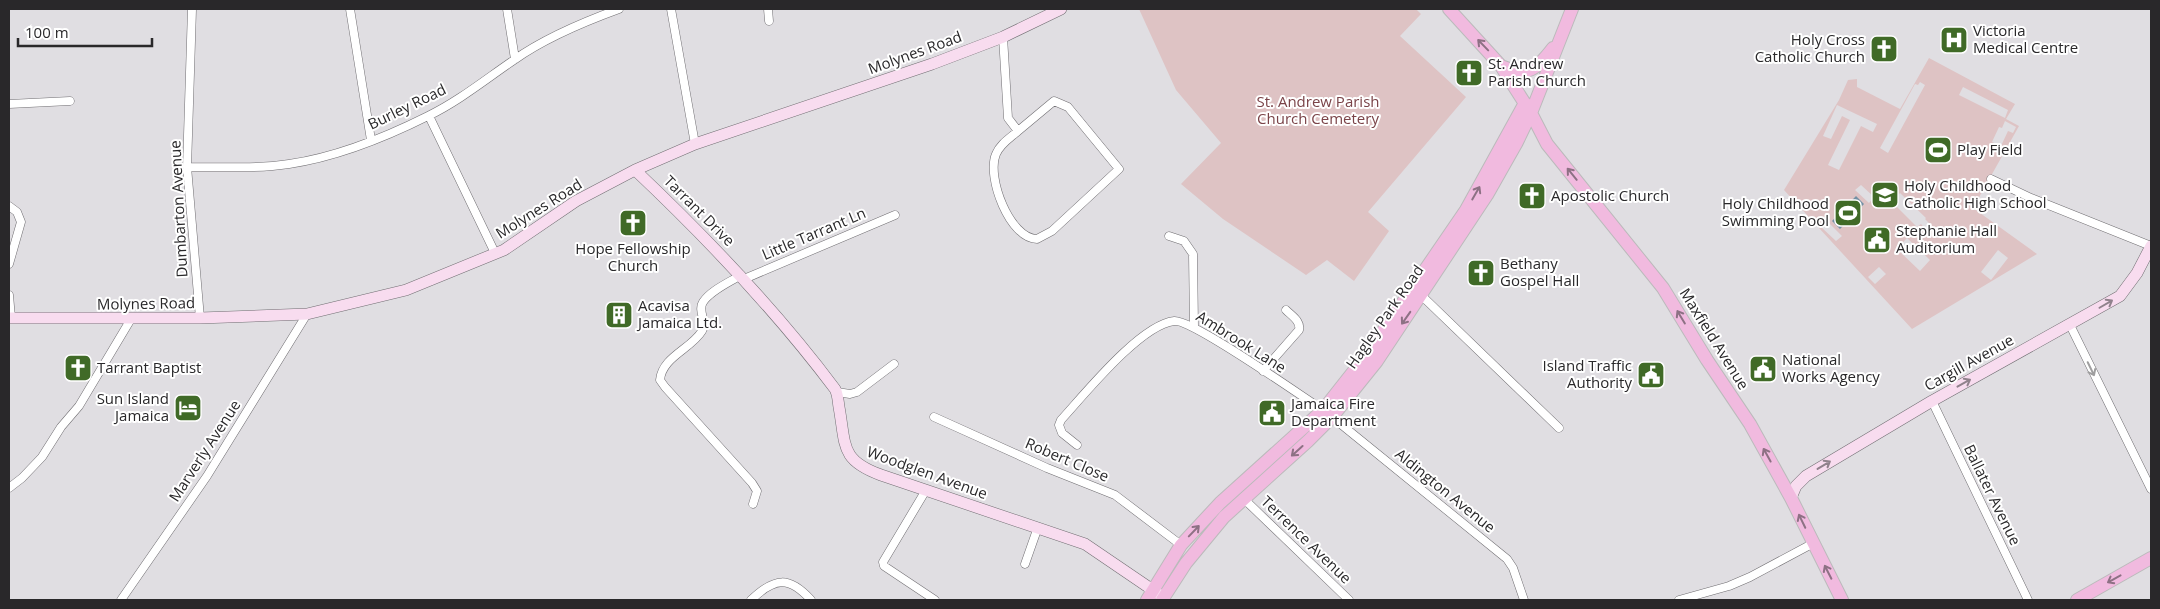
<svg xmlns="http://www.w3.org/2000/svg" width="2160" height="609" font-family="'Open Sans',sans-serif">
  <rect width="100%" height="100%" fill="#e0dee2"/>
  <path fill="#dec3c4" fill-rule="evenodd" d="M1139 9H1416L1421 14 1400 36 1466 97 1368 212 1389 231 1354 281 1327 260 1306 275 1223 219 1181 184 1221 143 1176 90Z
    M1929 58 2015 104 2006 119 2019 126 1973 208 2037 254 1912 329 1784 190 1839 100 1848 80 1857 79V87L1900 109ZM1920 82 1925 85 1888 153 1880 148 1915 84 1918 85ZM1963 87 2008 110 2005 118 1959 95ZM1837 105 1877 124 1873 132 1861 126 1839 170 1828 165 1850 120 1842 116 1831 139 1823 136ZM2005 121 2016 127 2013 133 2008 131 2001 146 1992 142 1999 127 2002 128ZM1861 185 1874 197 1869 203 1855 190ZM1900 193 1926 218 1925 219 1932 226 1927 231 1921 224 1917 227 1892 202ZM1827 221 1842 236 1836 241 1821 227ZM1907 238 1930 260 1920 271 1897 249ZM1998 250 2008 258 1991 280 1981 272ZM1879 267 1886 274 1875 284 1868 277Z"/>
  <path fill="#7290a4" d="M1856 196 1864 204 1840 229 1832 221Z"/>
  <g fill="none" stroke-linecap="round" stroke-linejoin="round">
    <defs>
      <path id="street" d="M192 9 187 167 200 318
        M350 9 371 140
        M507 9 515 59
        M671 9 695 144
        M768 9 769 21
        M1003 37 1008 118 1018 131 1054 101 1068 107 1119 169 1052 231 1037 239C1010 239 986 177 996 154 1000 144 1010 138 1018 131
        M9 104 70 101
        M429 116 495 253
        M187 167C221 167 256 169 289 164 337 157 386 137 428 116 459 101 486 79 514 60 542 40 586 21 619 9
        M1991 179 2031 198 2151 246
        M9 206 17 212 21 222 9 264
        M1169 236 1184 241 1193 254 1194 326
        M741 275C730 282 711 290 703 302 697 311 708 322 702 331 691 349 662 357 660 380L665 387 752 483 757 491 753 504
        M744 279 895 215
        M9 295 11 318
        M1422 296 1559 428
        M2070 325 2151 489
        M1263 371 1299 330C1301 321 1292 316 1286 310
        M837 392 850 394 857 392 894 364
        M1932 401 2028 600
        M934 417 1047 468 1115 495 1181 545
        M1332 417 1507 559 1513 568 1524 600
        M1077 445 1062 433 1059 425 1061 420C1084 395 1140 325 1174 321 1191 318 1301 396 1323 410
        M9 488 22 478 42 457 61 427 79 406 131 319
        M926 490 883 562 884 566 935 600
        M1244 499 1349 600
        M1025 564 1038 527
        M121 600 207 476 307 314
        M751 600C775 577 789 576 811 600
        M1679 600 1729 586 1750 577 1808 546"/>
      <path id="secondary" d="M635 170C707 238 775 309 835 389 838 394 838 401 839 407 846 446 840 460 881 475L1085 544 1160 595
        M9 318H200L307 314 406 290 504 250 576 201 635 170 695 144 932 64 1003 37 1061 9
        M1791 498 1796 486 1806 476 1932 401 2120 296 2137 273 2151 246"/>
      <path id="primary" d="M1449 9 1501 66 1531 113 1547 144 1663 288 1707 360 1750 424 1791 498 1842 600
        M1501 66C1529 77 1536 70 1553 48
        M1147 600 1181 545 1220 503 1323 410 1368 353 1466 210 1525 103
        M1162 600 1186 563 1224 517 1308 441 1332 417 1377 361 1487 195 1517 142 1531 113 1572 9
        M2077 600 2151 558"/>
    </defs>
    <use href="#street" stroke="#706e72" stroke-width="9"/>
    <use href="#secondary" stroke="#706e72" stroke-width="12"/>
    <use href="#primary" stroke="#bbbabb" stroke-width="14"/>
    <use href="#street" stroke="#fff" stroke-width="8"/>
    <use href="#secondary" stroke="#f8dcef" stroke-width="11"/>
    <use href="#primary" stroke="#f1badf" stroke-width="12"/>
  </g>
  <defs><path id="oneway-shaft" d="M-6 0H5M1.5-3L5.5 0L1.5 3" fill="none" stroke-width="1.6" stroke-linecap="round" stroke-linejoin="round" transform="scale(1.25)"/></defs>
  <g stroke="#8d7184">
    <use href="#oneway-shaft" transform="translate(1483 45) rotate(-134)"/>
    <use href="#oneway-shaft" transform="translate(1572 174) rotate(-129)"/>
    <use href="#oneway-shaft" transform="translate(1476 193) rotate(-60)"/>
    <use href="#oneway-shaft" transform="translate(1681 317) rotate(-121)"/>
    <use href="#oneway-shaft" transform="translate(1406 318) rotate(125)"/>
    <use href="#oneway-shaft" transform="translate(1297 451) rotate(138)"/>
    <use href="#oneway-shaft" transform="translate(1767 455) rotate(-119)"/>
    <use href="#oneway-shaft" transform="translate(1802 521) rotate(-116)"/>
    <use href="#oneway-shaft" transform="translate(1194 531) rotate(-46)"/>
    <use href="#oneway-shaft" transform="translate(1828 572) rotate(-117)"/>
    <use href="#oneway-shaft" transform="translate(2114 579) rotate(151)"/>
  </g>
  <g stroke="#90828c">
    <use href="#oneway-shaft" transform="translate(2106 304) rotate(-30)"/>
    <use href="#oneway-shaft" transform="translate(1964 383) rotate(-29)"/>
    <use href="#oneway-shaft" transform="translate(1824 465) rotate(-31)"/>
  </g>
  <use stroke="#9f9e9f" href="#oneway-shaft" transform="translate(2091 369) rotate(64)"/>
  <defs>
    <symbol id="hospital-square" viewBox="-11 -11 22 22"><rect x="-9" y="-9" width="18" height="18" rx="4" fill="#406a27" stroke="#fff"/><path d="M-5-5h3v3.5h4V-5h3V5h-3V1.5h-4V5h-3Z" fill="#fff"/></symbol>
    <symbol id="church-square" viewBox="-11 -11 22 22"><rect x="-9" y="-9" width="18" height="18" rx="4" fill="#406a27" stroke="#fff"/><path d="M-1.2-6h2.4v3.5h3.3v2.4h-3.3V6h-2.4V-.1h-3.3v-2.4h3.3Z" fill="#fff"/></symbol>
    <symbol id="stadium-square" viewBox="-11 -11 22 22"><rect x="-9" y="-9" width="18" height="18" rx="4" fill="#406a27" stroke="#fff"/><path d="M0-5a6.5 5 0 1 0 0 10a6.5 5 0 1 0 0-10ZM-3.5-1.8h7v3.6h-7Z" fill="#fff"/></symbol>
    <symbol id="school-square" viewBox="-11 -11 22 22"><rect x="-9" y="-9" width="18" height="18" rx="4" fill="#406a27" stroke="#fff"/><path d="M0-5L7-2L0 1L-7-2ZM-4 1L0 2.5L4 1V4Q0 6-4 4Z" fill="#fff"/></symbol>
    <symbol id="civic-square" viewBox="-11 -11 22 22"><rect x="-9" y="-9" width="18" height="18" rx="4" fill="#406a27" stroke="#fff"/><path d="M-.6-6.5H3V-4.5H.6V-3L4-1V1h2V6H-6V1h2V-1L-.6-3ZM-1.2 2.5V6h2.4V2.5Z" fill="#fff"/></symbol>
    <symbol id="building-square" viewBox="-11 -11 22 22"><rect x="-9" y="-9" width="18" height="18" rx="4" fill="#406a27" stroke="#fff"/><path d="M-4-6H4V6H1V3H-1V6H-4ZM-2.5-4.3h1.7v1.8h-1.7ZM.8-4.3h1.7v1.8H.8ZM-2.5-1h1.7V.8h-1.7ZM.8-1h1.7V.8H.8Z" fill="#fff"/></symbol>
    <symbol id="hotel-square" viewBox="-11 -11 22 22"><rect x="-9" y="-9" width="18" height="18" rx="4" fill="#406a27" stroke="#fff"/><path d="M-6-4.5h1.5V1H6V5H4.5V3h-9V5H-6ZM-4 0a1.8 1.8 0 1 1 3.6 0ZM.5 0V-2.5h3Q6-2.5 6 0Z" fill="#fff"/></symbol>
  </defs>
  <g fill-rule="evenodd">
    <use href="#hospital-square" x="1938" y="24" width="32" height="32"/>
    <use href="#church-square" x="1868" y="33" width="32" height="32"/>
    <use href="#church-square" x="1453" y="57" width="32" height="32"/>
    <use href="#stadium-square" x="1922" y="134" width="32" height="32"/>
    <use href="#school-square" x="1869" y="179" width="32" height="32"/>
    <use href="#church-square" x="1516" y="180" width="32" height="32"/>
    <use href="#stadium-square" x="1832" y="197" width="32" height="32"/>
    <use href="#church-square" x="617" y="207" width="32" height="32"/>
    <use href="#civic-square" x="1861" y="224" width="32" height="32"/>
    <use href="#church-square" x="1465" y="257" width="32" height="32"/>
    <use href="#building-square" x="603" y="299" width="32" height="32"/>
    <use href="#church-square" x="62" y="352" width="32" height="32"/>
    <use href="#civic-square" x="1747" y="353" width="32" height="32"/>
    <use href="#civic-square" x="1635" y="359" width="32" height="32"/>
    <use href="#hotel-square" x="172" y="392" width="32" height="32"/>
    <use href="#civic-square" x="1256" y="397" width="32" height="32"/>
  </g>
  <g text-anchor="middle" stroke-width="4" stroke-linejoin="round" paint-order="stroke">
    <g font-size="15" fill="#29282a" stroke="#fff" text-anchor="start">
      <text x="1973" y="36">Victoria<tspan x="1973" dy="17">Medical Centre</tspan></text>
      <text x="1865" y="45" text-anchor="end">Holy Cross<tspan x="1865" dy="17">Catholic Church</tspan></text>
      <text x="1488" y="69">St. Andrew<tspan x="1488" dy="17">Parish Church</tspan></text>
      <text x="1957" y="155">Play Field</text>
      <text x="1904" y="191">Holy Childhood<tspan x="1904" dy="17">Catholic High School</tspan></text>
      <text x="1551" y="201">Apostolic Church</text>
      <text x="1829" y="209" text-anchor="end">Holy Childhood<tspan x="1829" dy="17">Swimming Pool</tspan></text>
      <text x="1896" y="236">Stephanie Hall<tspan x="1896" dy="17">Auditorium</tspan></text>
      <text x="633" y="254" text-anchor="middle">Hope Fellowship<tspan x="633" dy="17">Church</tspan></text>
      <text x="1500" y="269">Bethany<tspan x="1500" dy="17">Gospel Hall</tspan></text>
      <text x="638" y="311">Acavisa<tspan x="638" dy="17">Jamaica Ltd.</tspan></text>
      <text x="1782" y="365">National<tspan x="1782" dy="17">Works Agency</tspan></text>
      <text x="1632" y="371" text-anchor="end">Island Traffic<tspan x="1632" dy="17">Authority</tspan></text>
      <text x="97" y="373">Tarrant Baptist</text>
      <text x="169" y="404" text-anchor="end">Sun Island<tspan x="169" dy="17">Jamaica</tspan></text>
      <text x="1291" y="409">Jamaica Fire<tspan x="1291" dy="17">Department</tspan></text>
    </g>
    <g font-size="15" fill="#29282a" stroke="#fff">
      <text transform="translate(915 53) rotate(-20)" y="5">Molynes Road</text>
      <text transform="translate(407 107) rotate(-26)" y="5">Burley Road</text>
      <text transform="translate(179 209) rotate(-93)" y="5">Dumbarton Avenue</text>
      <text transform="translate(539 209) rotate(-32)" y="5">Molynes Road</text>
      <text transform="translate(699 211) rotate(45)" y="5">Tarrant Drive</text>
      <text transform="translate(814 234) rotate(-23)" y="5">Little Tarrant Ln</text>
      <text transform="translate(146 304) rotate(-1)" y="5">Molynes Road</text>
      <text transform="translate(1385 317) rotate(-55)" y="5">Hagley Park Road</text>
      <text transform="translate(1714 339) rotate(58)" y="5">Maxfield Avenue</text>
      <text transform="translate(1241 342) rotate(32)" y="5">Ambrook Lane</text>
      <text transform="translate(1969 363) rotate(-29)" y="5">Cargill Avenue</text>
      <text transform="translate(205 451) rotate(-57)" y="5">Marverly Avenue</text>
      <text transform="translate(1067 460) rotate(23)" y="5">Robert Close</text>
      <text transform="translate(927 473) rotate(20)" y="5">Woodglen Avenue</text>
      <text transform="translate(1445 491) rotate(39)" y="5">Aldington Avenue</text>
      <text transform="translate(1992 495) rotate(64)" y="5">Ballater Avenue</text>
      <text transform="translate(1306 540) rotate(44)" y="5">Terrence Avenue</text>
    </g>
    <g font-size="15" fill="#7a4348" stroke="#fff">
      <text x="1318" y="107">St. Andrew Parish<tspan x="1318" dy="17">Church Cemetery</tspan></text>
    </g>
  </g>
  <rect width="2160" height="609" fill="none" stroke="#29282a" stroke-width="20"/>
  <path d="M18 38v8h134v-8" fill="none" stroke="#29282a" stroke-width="2.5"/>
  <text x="25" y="38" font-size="15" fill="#29282a" stroke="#ffffff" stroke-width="4" paint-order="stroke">100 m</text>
</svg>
